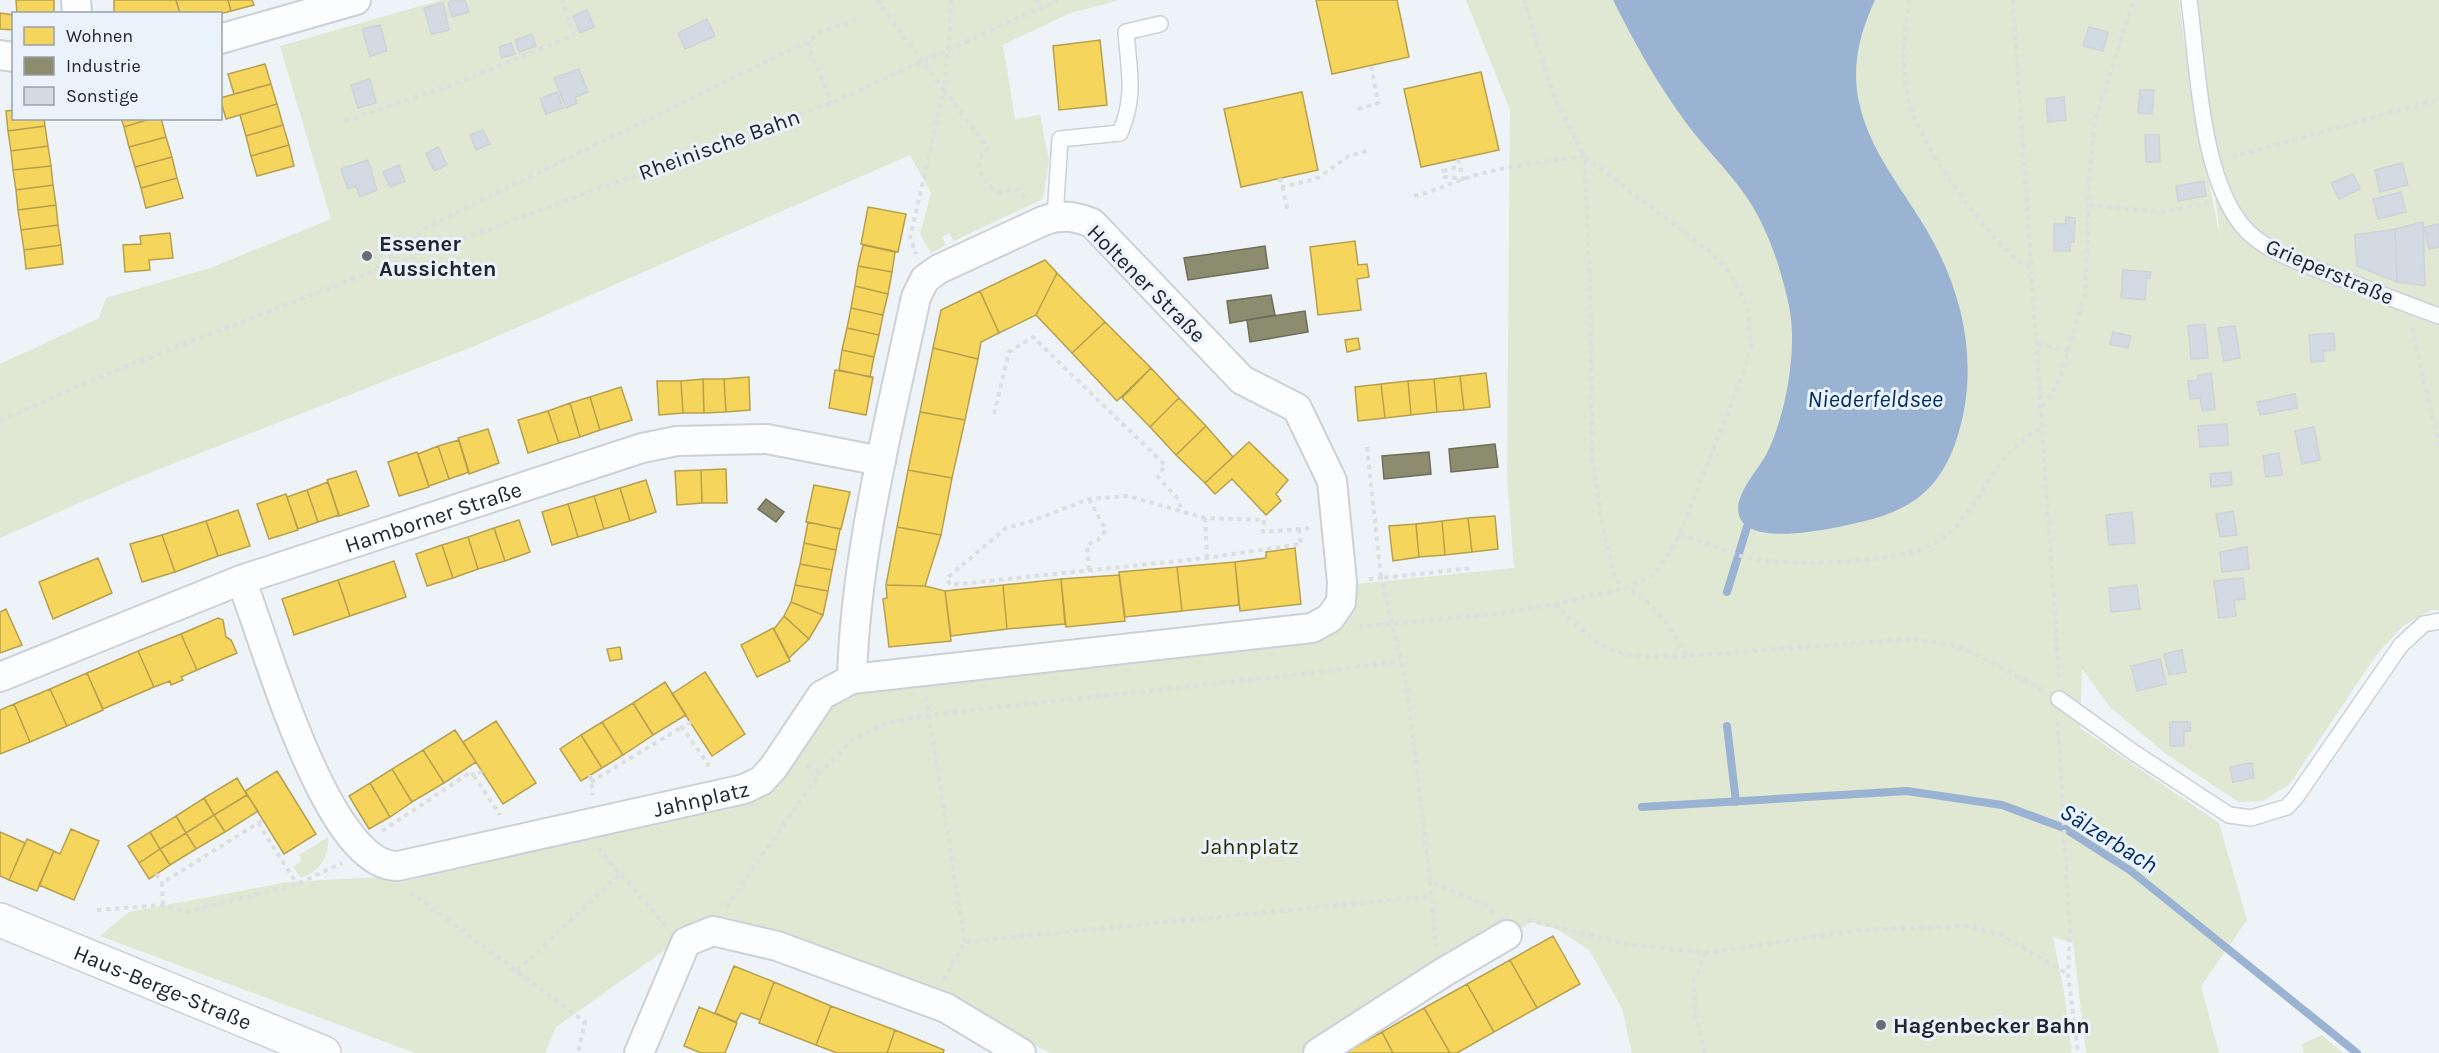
<svg xmlns="http://www.w3.org/2000/svg" width="2439" height="1053" font-family="Karla,sans-serif">
  <rect width="100%" height="100%" fill="#eef3f8"/>
  <path fill="#e0e7d2" d="M441 0H1120L1070 13 1003 45 1015 119 1040 115 1049 160 1043 199 954 241 949 233 942 237 946 245 931 253 920 234 931 193 910 155 477 345 134 479 0 538V364L99 318 106 298 210 268 331 219 280 46Z
    M1466 0H2179L2190 88 2220 237 2193 0H2439V610H2431L2403 626 2377 654 2289 785 2263 801 2239 802 2166 754 2110 707 2082 669 2080 728 2219 823 2247 920 2201 986 2219 1053H2086L2073 943 2053 937 2064 992 2072 1053H1632L1622 1008 1589 950 1557 929 1531 922 1311 1053H1051L947 1004 783 943H675L556 1027 545 1053H415L100 936 129 912 288 882 380 877 737 794 826 697 853 683 1313 632 1346 585 1514 568 1507 475 1510 110Z
    M328 837C330 856 318 874 300 877L293 867 302 861 299 855Z
    M2322 1035 2343 1053H2304L2302 1044Z"/>
  <path fill="#9bb3d3" d="M1613 0H1875C1860 32 1851 67 1859 102 1869 150 1902 188 1926 229 1965 294 1981 371 1955 444 1938 490 1912 509 1865 521 1840 527 1753 548 1740 518 1731 497 1758 471 1767 453 1786 415 1798 348 1789 306 1782 272 1770 236 1753 207 1735 177 1708 152 1687 124 1658 85 1635 44 1613 0Z"/>
  <path fill="#f6d55c" stroke="#b6a04e" stroke-width="1.5" d="M16 0H54V14H17Z
    M114 0H176L180 14H114Z
    M176 0H228L231 11 220 14H180Z
    M228 0H252L254 5 231 11Z
    M1316 0H1397L1409 57 1332 74Z
    M0 13 14 15V30L0 29Z
    M1100 40 1107 105 1059 110 1053 46Z
    M265 64 271 84 234 94 228 74Z
    M1481 72 1499 150 1421 167 1404 89Z
    M271 84 277 104 226 119 220 98Z
    M1302 92 1318 170 1241 187 1224 109Z
    M277 104 283 125 246 136 240 115Z
    M14 110V118H44L45 126 8 131 6 111Z
    M121 118H153L124 127Z
    M153 118H161L166 137 129 147 124 127Z
    M283 125 289 145 251 156 246 136Z
    M45 126 48 146 11 151 8 131Z
    M166 137 172 157 135 167 129 147Z
    M289 145 294 166 257 176 251 156Z
    M48 146 51 166 13 170 11 151Z
    M172 157 177 178 141 188 135 167Z
    M51 166 53 185 16 190 13 170Z
    M177 178 183 198 146 208 141 188Z
    M53 185 56 205 18 210 16 190Z
    M56 205 58 225 21 230 18 210Z
    M868 207 906 214 898 252 861 244Z
    M58 225 61 245 24 250 21 230Z
    M170 233 173 258 149 260 150 270 125 272 123 245 141 244 140 236Z
    M1355 241 1358 265 1367 264 1369 277 1357 279 1361 310 1318 315 1310 247Z
    M61 245 63 264 26 269 24 250Z
    M863 245 895 252 892 272 858 266Z
    M1045 260 1057 273 1036 315 999 333 980 291Z
    M858 266 892 272 888 294 855 286Z
    M1057 273 1105 322 1072 353 1036 315Z
    M855 286 888 294 883 315 851 308Z
    M980 291 999 333 981 342 978 359 933 348 941 310Z
    M851 308 883 315 879 335 847 328Z
    M1105 322 1151 368 1117 401 1072 353Z
    M847 328 879 335 874 357 842 350Z
    M1358 338 1360 349 1347 352 1345 340Z
    M933 348 978 359 965 420 920 412Z
    M842 350 874 357 870 377 839 370Z
    M1151 368 1179 398 1150 427 1122 398Z
    M835 370 873 377 866 415 829 408Z
    M1486 373 1490 407 1464 410 1460 376Z
    M1460 376 1464 410 1437 412 1434 379Z
    M749 377 750 410 726 412 724 379Z
    M703 379H724L726 412 704 413Z
    M703 379 704 413H683L681 381Z
    M1434 379 1437 412 1411 415 1408 381Z
    M657 381H681L683 413 659 415Z
    M1408 381 1411 415 1385 418 1381 384Z
    M1381 384 1385 418 1358 421 1355 387Z
    M621 387 632 420 600 430 590 397Z
    M590 397 600 430 580 437 570 403Z
    M1179 398 1206 426 1176 455 1150 427Z
    M570 403 580 437 559 443 548 411Z
    M548 411 559 443 528 453 518 420Z
    M920 412 965 420 952 478 908 470Z
    M1206 426 1233 457 1205 483 1176 455Z
    M488 429 499 463 469 474 458 438Z
    M459 440 469 472 449 479 438 446Z
    M1249 442 1288 480 1276 494 1281 501 1266 515 1232 479 1215 494 1205 483Z
    M438 446 449 479 429 486 418 454Z
    M417 452 429 487 399 496 388 462Z
    M726 469 727 503H702L701 470Z
    M701 470 702 503 677 505 675 471Z
    M908 470 952 478 941 535 897 527Z
    M356 471 369 506 339 516 327 480Z
    M646 480 656 512 630 521 620 488Z
    M328 482 339 515 318 522 307 490Z
    M814 485 850 492 841 529 806 522Z
    M620 488 630 521 604 529 594 496Z
    M307 490 318 522 298 529 287 497Z
    M286 494 298 530 269 539 257 504Z
    M594 496 604 529 578 537 568 504Z
    M568 504 578 537 552 545 542 512Z
    M238 510 250 546 218 556 206 521Z
    M1495 516 1498 549 1472 552 1468 518Z
    M1468 518 1472 552 1445 555 1442 521Z
    M519 520 530 552 505 561 494 528Z
    M206 521 218 556 175 572 162 535Z
    M1442 521 1445 555 1419 557 1416 524Z
    M808 522 840 529 836 550 804 543Z
    M1416 524 1419 557 1393 561 1389 526Z
    M897 527 941 535 925 586 886 585Z
    M494 528 505 561 478 569 468 537Z
    M162 535 175 572 142 582 130 544Z
    M468 537 478 569 453 578 442 545Z
    M804 543 836 550 832 570 800 564Z
    M442 545 453 578 427 586 416 554Z
    M1295 548 1301 604 1240 611 1235 562 1266 558V552Z
    M98 558 112 593 53 619 39 582Z
    M394 561 406 597 350 616 338 580Z
    M1235 562 1239 605 1182 611 1177 567Z
    M800 564 832 570 828 591 795 585Z
    M1177 567 1182 611 1125 617 1119 572Z
    M1119 575 1125 621 1066 627 1061 579Z
    M1061 579 1065 624 1007 629 1003 585Z
    M338 580 350 616 294 635 282 599Z
    M795 585 828 591 823 615 791 602Z
    M886 585 925 586 945 591 951 641 889 647 883 599 887 598Z
    M1003 585 1007 629 951 636 945 591Z
    M791 602 823 615 809 639 784 616Z
    M6 609 22 645 0 653V612Z
    M784 616 809 639 789 658 774 629Z
    M218 618 223 620 226 637 231 640 237 653 197 670 181 634Z
    M773 628 790 661 757 677 741 645Z
    M181 634 197 670 181 677 183 680 171 685 170 681 154 687 138 651Z
    M620 647 622 659 610 661 607 649Z
    M138 651 154 687 103 709 87 673Z
    M705 672 745 734 712 756 672 694Z
    M87 673 103 710 67 726 50 689Z
    M665 682 686 715 653 735 633 703Z
    M50 689 67 726 30 742 14 704Z
    M633 703 653 735 623 755 602 722Z
    M14 704 30 742 0 754V710Z
    M496 721 536 783 503 804 463 742Z
    M602 722 623 755 602 768 581 735Z
    M455 730 476 762 444 783 423 750Z
    M581 735 602 768 581 781 560 749Z
    M423 750 444 783 412 802 392 769Z
    M392 769 412 802 390 817 370 783Z
    M277 771 316 834 284 854 245 791Z
    M237 778 247 795 214 815 204 798Z
    M370 783 390 817 369 829 349 796Z
    M247 795 258 811 225 832 214 815Z
    M204 798 214 815 186 833 176 816Z
    M214 815 225 832 196 849 186 833Z
    M176 816 186 833 160 849 150 832Z
    M71 829 99 841 74 900 39 885 54 851 60 854Z
    M0 832 25 843 9 880 0 876Z
    M150 832 160 849 139 863 128 846Z
    M186 833 196 849 170 865 160 849Z
    M27 839 54 851 37 891 9 880Z
    M160 849 170 865 149 879 139 863Z
    M1553 936 1580 984 1537 1008 1510 960Z
    M1510 960 1537 1008 1494 1032 1467 984Z
    M734 966 774 982 760 1020 741 1013 736 1022 715 1013Z
    M774 982 831 1006 816 1045 759 1023Z
    M1467 984 1494 1032 1457 1053H1450L1424 1008Z
    M831 1006 895 1030 887 1053H837L816 1045Z
    M699 1007 737 1023 725 1053H701L684 1046Z
    M1424 1008 1450 1053H1393L1382 1032Z
    M895 1030 944 1050 943 1053H887Z
    M1382 1032 1393 1053H1344Z"/>
  <path fill="#8c8c6e" stroke="#6c6d5a" stroke-width="1.5" d="M1265 246 1268 268 1188 280 1184 258Z
    M1271 295 1275 315 1230 323 1227 301Z
    M1305 311 1308 332 1250 342 1247 320Z
    M1495 444 1498 467 1451 472 1449 449Z
    M1429 452 1431 474 1384 479 1382 456Z
    M766 499 784 512 776 522 758 509Z"/>
  <g fill="none" stroke-linecap="round" stroke-linejoin="round">
    <path stroke="#9bb3d3" stroke-width="8" d="M1727 592 1747 527
      M1727 726 1736 802
      M1642 807 1907 791 2002 805 2064 828 2131 871 2357 1053"/>
  </g>
  <path fill="#d3dae3" stroke="#ced3d8" stroke-width="1.5" d="M455 0H465L469 12 452 17 448 2Z
    M443 3 449 30 431 34 424 8Z
    M587 10 594 27 580 33 573 16Z
    M707 19 715 36 685 49 678 33Z
    M380 25 387 51 370 56 362 29Z
    M2089 27 2108 32 2103 51 2083 46Z
    M532 34 536 46 519 52 515 40Z
    M511 43 515 54 502 58 499 47Z
    M579 69 588 92 575 97 577 103 566 108 554 78Z
    M370 79 376 103 358 108 351 85Z
    M2140 90H2154L2152 114 2138 113Z
    M557 92 563 108 546 114 540 99Z
    M2064 97 2066 120 2048 122 2046 99Z
    M483 130 490 144 476 150 470 135Z
    M2145 135H2159L2160 162H2146Z
    M438 147 447 165 434 171 426 153Z
    M368 160 377 190 360 197 356 186 348 189 341 169Z
    M2402 163 2408 185 2380 192 2375 170Z
    M399 165 405 181 390 187 383 172Z
    M2353 174 2360 189 2339 199 2331 183Z
    M2204 181 2206 196 2178 201 2176 186Z
    M2401 192 2406 212 2378 219 2373 199Z
    M2066 217 2075 218 2074 242H2070V251H2054V224H2066Z
    M2423 222 2425 286 2397 282 2395 229Z
    M2439 224V247L2429 249 2424 227Z
    M2395 229 2397 282 2357 266 2355 235Z
    M2123 270 2151 272 2150 278 2147 277 2145 300 2121 298Z
    M2205 324 2208 358 2191 359 2188 326Z
    M2235 326 2240 358 2224 361 2218 328Z
    M2113 332 2131 336 2128 348 2110 344Z
    M2334 333 2335 350 2323 351 2324 361 2311 362 2309 335Z
    M2211 373 2215 409 2202 411 2200 398 2190 399 2188 381 2198 380V375Z
    M2295 394 2297 408 2260 415 2257 402Z
    M2227 424 2228 445 2200 447 2198 426Z
    M2314 427 2320 460 2302 464 2295 431Z
    M2279 453 2282 475 2266 477 2263 456Z
    M2231 472 2232 485 2211 487 2210 474Z
    M2233 511 2237 535 2220 537 2216 514Z
    M2132 512 2135 543 2109 545 2106 515Z
    M2247 547 2249 569 2222 572 2220 552Z
    M2243 578 2245 599 2234 600 2236 616 2219 618 2214 581Z
    M2137 585 2140 609 2111 612 2109 588Z
    M2182 650 2186 672 2169 675 2164 654Z
    M2160 659 2166 684 2137 691 2131 666Z
    M2170 722H2190V731H2184V746H2170Z
    M2252 763 2254 778 2233 782 2230 767Z"/>
  <g fill="none" stroke-linecap="round" stroke-linejoin="round">
    <defs>
      <path id="lane" d="M2189 0C2198 66 2200 182 2247 231 2269 253 2305 264 2332 275 2368 289 2403 303 2439 316
        M1055 217 1060 139 1120 133C1136 96 1129 72 1126 32L1160 24
        M2059 699 2133 752 2229 815 2251 818 2287 807 2296 797 2401 645 2424 624 2439 621"/>
      <g id="street">
        <path d="M76 0 77 14"/>
        <path d="M220 39 356 0"/>
        <path d="M0 55 14 57"/>
        <path id="s1" d="M241 580C265 638 326 868 398 866L744 789 761 781 773 768 822 695 852 679 1312 628 1330 618 1341 602 1342 582 1332 481 1297 408 1242 380 1092 223C1074 216 1061 214 1043 221L939 269 925 279 916 297C890 420 855 554 852 679"/>
        <path id="s2" d="M0 677 241 580 642 448 677 441 767 439 881 461"/>
        <path d="M639 1053 686 942 713 931 777 946 946 1008 1021 1053"/>
        <path d="M1318 1053 1444 972 1507 935"/>
      </g>
      <g id="secondary">
        <path id="s3" d="M0 920 324 1053"/>
      </g>
    </defs>
    <use href="#lane" stroke="#ccd0d7" stroke-width="18"/>
    <use href="#street" stroke="#ccd0d7" stroke-width="32"/>
    <use href="#secondary" stroke="#ccd0d7" stroke-width="36"/>
    <path stroke="#dcdedf" stroke-width="4" stroke-dasharray="4.5 4.5" stroke-linecap="butt" d="M877 0 944 90 910 238 916 254
      M952 0 944 90 988 148C971 163 982 184 1000 192L1018 189 1026 199
      M1036 0 1042 7
      M1909 0C1904 32 1900 69 1909 101 1921 146 1976 220 2010 254 2016 260 2025 264 2033 269
      M2013 0 2059 679
      M807 42 831 103
      M1358 109 1378 103 1371 65
      M345 121 457 83 574 35 562 0
      M2232 157 2439 99
      M1458 159 1463 179 1445 177 1443 171 1460 166
      M1280 178 1288 211
      M1281 187 1316 179 1349 156 1367 151
      M1414 196C1432 192 1446 185 1463 179 1502 166 1544 162 1584 156L1590 279 1592 456 1601 518 1615 578 1625 588 1642 596 1669 626 1687 656 1910 639 1953 645 1981 657 2043 690
      M2089 205 2160 212 2207 203
      M378 270 831 103 1058 0
      M2412 328 2439 446
      M2038 344 2068 351
      M2043 407 2059 380 2085 295 2089 183 2095 120 2134 0
      M994 414 1009 352 1033 337 1165 465 1158 477 1178 499 1182 512
      M0 421 99 377 374 271 427 227 807 42 822 31 856 20
      M1367 447 1381 578 1471 568
      M1089 499 1106 530 1098 540 1087 545 1089 571
      M1205 518 1207 558
      M1299 529 1301 544 1206 558 950 585 947 578 1006 528 1029 522 1089 499 1128 496 1205 518 1264 520 1263 532 1311 528
      M1680 534C1703 542 1725 552 1749 558 1787 567 1888 563 1924 548 1938 542 1951 532 1961 521 1994 483 1992 456 2043 427
      M1369 579 1381 578 1407 687 1430 881 1490 907 1493 913
      M1555 604C1608 657 1614 658 1687 656
      M1358 627 1494 614 1555 604 1625 588 1650 577 1662 565 1680 534 1742 377 1751 345 1748 310 1740 290 1728 271 1709 251 1584 156 1553 94 1524 0
      M926 697 965 942
      M691 722 682 727 708 764 707 769
      M2058 722 2070 935 2068 974 2078 1053
      M807 766 820 773
      M482 771 474 776 500 815
      M590 775 593 795
      M591 782 682 727
      M258 823 297 884
      M382 831 471 772 474 776
      M598 848 666 926
      M156 874 162 883
      M1430 881 1436 945
      M410 892 585 1022 578 1053
      M163 905 162 883 263 820
      M726 907 820 773 852 740 884 724 928 715 1328 671 1400 661
      M97 910 163 905 186 912 297 884 342 863
      M1528 920 1627 944 1706 953 1860 930 1971 926 2001 935 2068 974
      M517 971 620 874
      M943 980 965 942 1431 896
      M1705 1053 1695 1012 1694 981 1706 953"/>
    <use href="#lane" stroke="#fcfdfe" stroke-width="15"/>
    <use href="#street" stroke="#fcfdfe" stroke-width="28"/>
    <use href="#secondary" stroke="#fcfdfe" stroke-width="33"/>
  </g>
  <g fill="#696d73" stroke="#eaf2fc" stroke-width="2">
    <circle cx="367" cy="256" r="6"/>
    <circle cx="1881" cy="1025" r="6"/>
  </g>
  <g text-anchor="middle" stroke-width="6" stroke-linejoin="round" paint-order="stroke">
    <g font-size="22" fill="#21252c" stroke="#eaf2fc">
      <text transform="translate(719 144) rotate(-20)" y="8">Rheinische Bahn</text>
      <text transform="translate(2330 271) rotate(23)" y="8">Grieperstraße</text>
      <text transform="translate(1147 283) rotate(45)" y="8">Holtener Straße</text>
      <text dy="8" stroke="none"><textPath href="#s2" startOffset="462">Hamborner Straße</textPath></text>
      <text dy="8" stroke="none"><textPath href="#s1" startOffset="648">Jahnplatz</textPath></text>
      <text dy="8" stroke="none"><textPath href="#s3" startOffset="176">Haus-Berge-Straße</textPath></text>
    </g>
    <g font-size="22" font-weight="bold" fill="#21252c" stroke="#eaf2fc" text-anchor="start">
      <text x="379" y="251">Essener<tspan x="379" dy="25">Aussichten</tspan></text>
      <text x="1893" y="1033">Hagenbecker Bahn</text>
    </g>
    <g font-size="22" fill="#292e03" stroke="#eaf2fc">
      <text x="1250" y="854">Jahnplatz</text>
    </g>
    <g font-size="24" font-style="italic" fill="#012e63" stroke="#eaf2fc">
      <text x="1875" y="407">Niederfeldsee</text>
      <text transform="translate(2109 838) rotate(32)" y="8">Sälzerbach</text>
    </g>
  </g>
  <rect x="12" y="12" width="210" height="108" fill="#eaf2fc" stroke="#9aa0a9" stroke-width="1.5"/>
  <rect x="24" y="27" width="30" height="18" fill="#f6d55c" stroke="#9aa0a9" stroke-width="1.5"/>
  <text x="66" y="42" font-size="18" fill="#21252c">Wohnen</text>
  <rect x="24" y="57" width="30" height="18" fill="#8c8c6e" stroke="#9aa0a9" stroke-width="1.5"/>
  <text x="66" y="72" font-size="18" fill="#21252c">Industrie</text>
  <rect x="24" y="87" width="30" height="18" fill="#d3dae3" stroke="#9aa0a9" stroke-width="1.5"/>
  <text x="66" y="102" font-size="18" fill="#21252c">Sonstige</text>
</svg>
